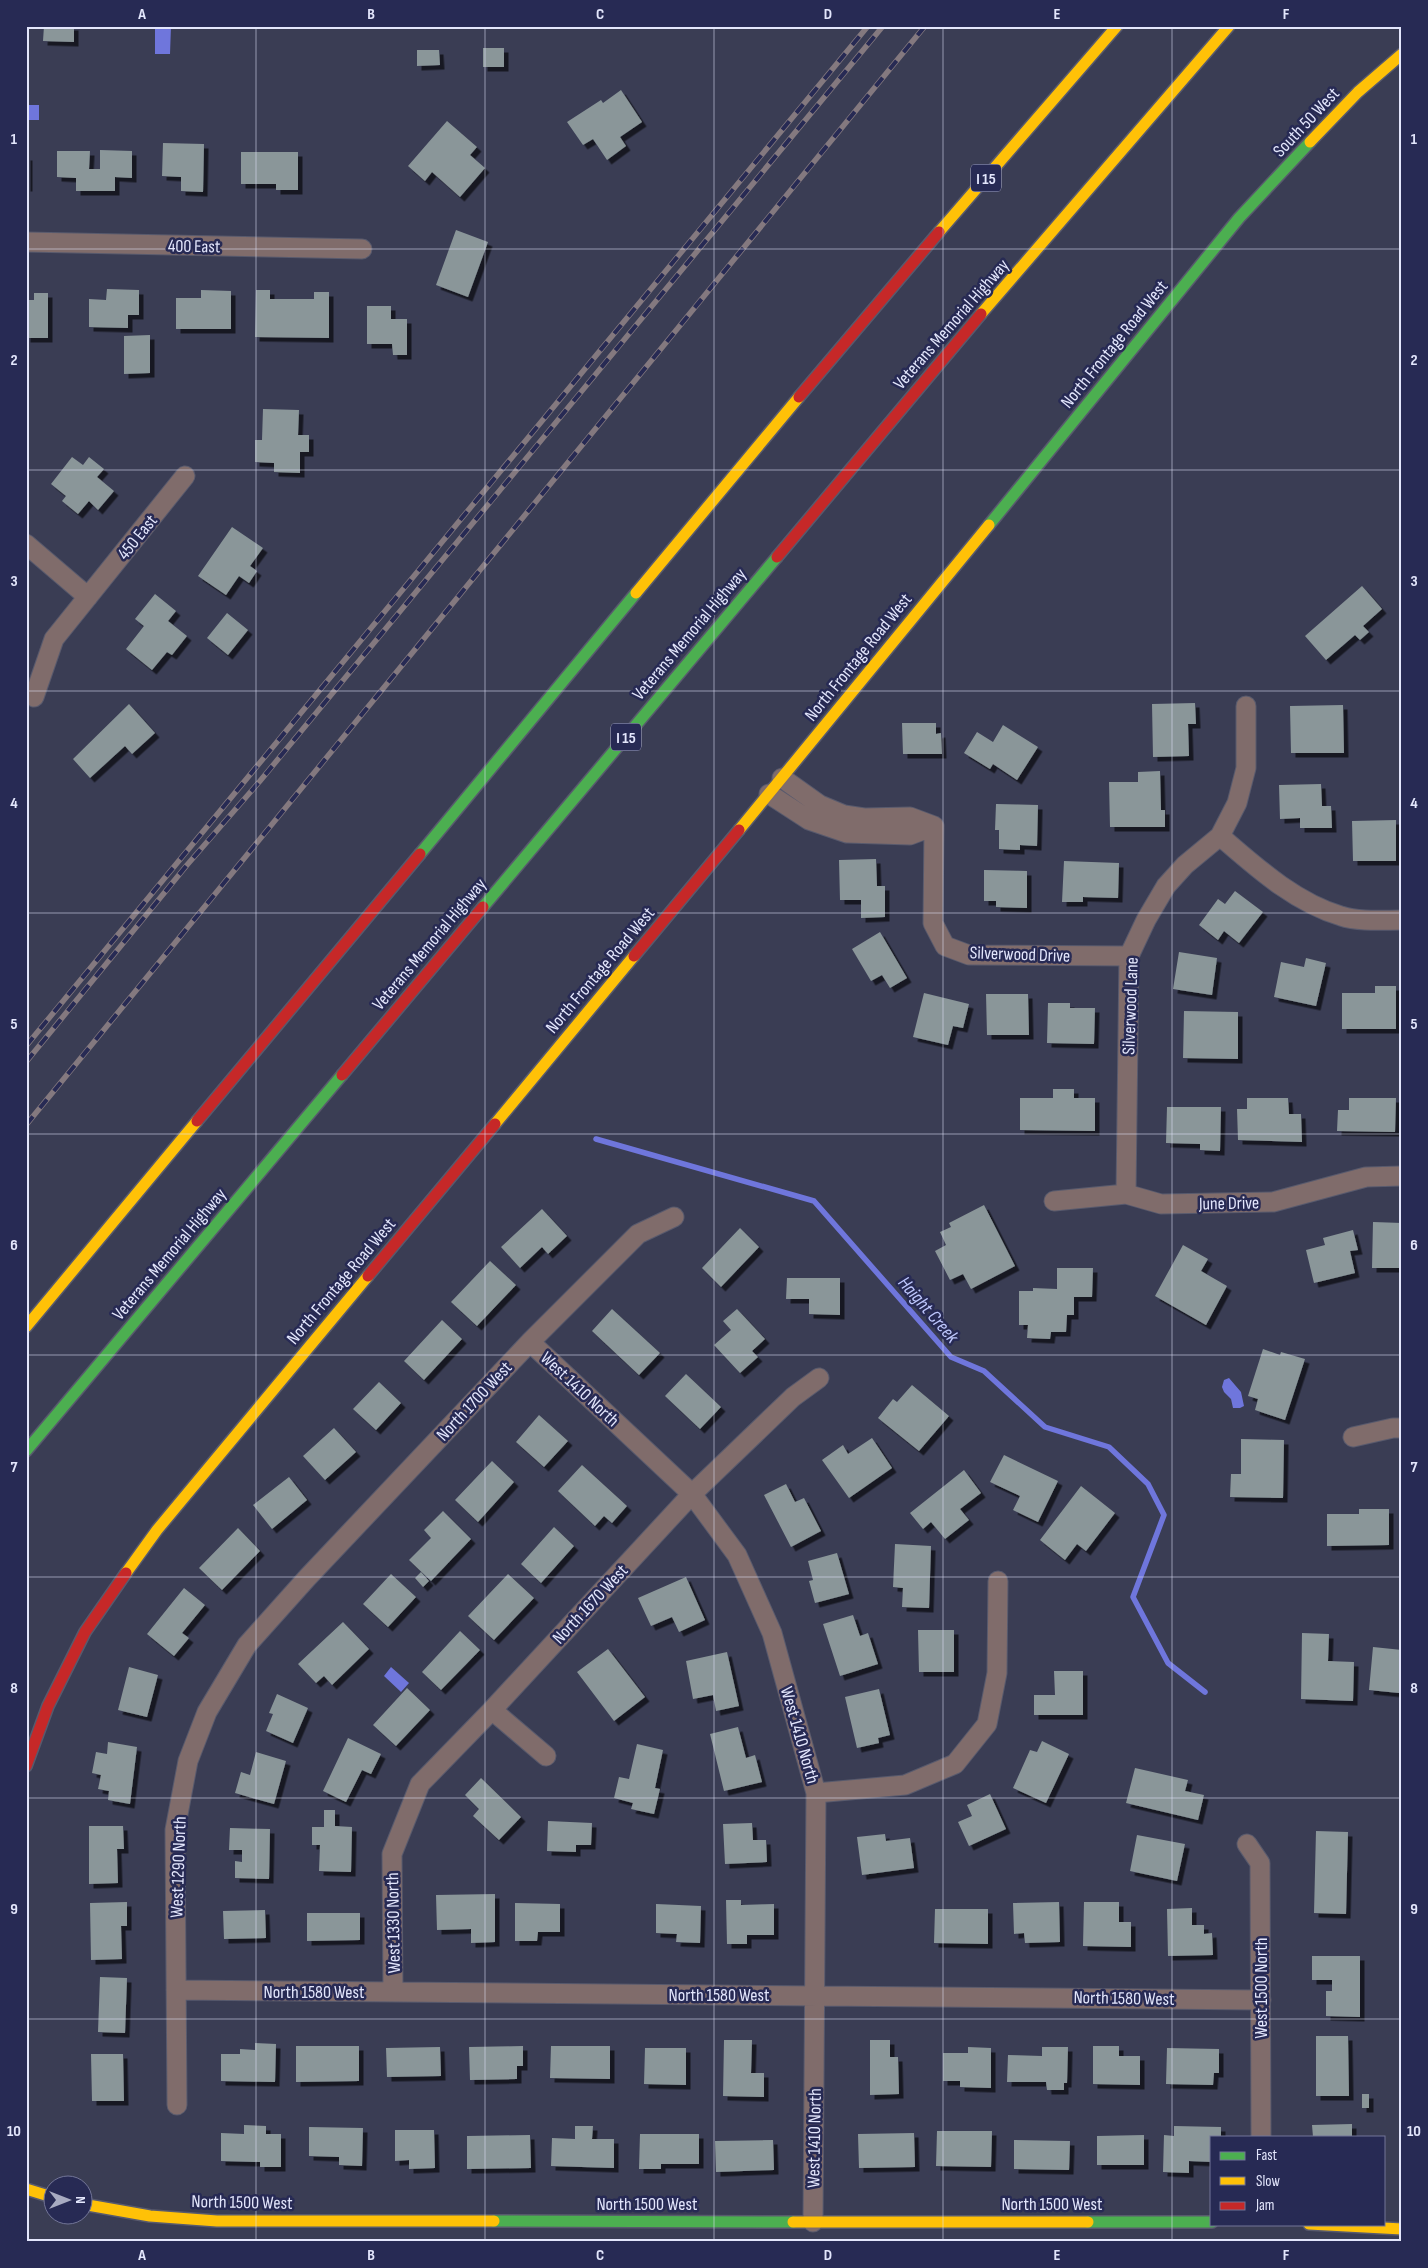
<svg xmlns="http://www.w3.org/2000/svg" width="1428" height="2268" font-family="'Sofia Sans Condensed',sans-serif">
  <defs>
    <filter id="shadow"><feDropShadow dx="4.5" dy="4.5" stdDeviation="0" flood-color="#0009"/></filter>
  </defs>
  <rect width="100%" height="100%" fill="#3a3d54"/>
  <path fill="#6f76dc" d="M155 26H171L170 54H155Z
    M26 105H39V120H26Z
    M1229 1378 1241 1392 1244 1406 1240 1408H1233L1231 1399 1224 1392 1222 1387 1224 1380Z
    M391 1667 409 1683 401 1692 384 1676Z"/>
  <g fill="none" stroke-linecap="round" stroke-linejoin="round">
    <path stroke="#6f76dc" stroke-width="5.5" d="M596 1139 814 1201 951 1357 984 1371 1045 1427 1109 1447 1148 1484 1164 1515 1133 1597 1168 1663 1205 1692"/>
  </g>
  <path fill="#8a9699" filter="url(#shadow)" d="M44 26H74V42L43 41Z
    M483 48H504V67H483Z
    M417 50H439L440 65 417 66Z
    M621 90 642 122 620 137 626 146 607 160 593 139 583 145 567 122 601 100 603 103Z
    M447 121 477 147 470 155 485 168 460 197 432 172 425 181 408 166Z
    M163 143 204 144 203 192 181 191V177L162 176Z
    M100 150 132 151V178L115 177V191H76V178L57 177V151H90L89 169H100Z
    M241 152H298V190H276V184H241Z
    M26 156H28V187H26Z
    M456 230 488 242 468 297 436 285Z
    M107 289 139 290V315H128V328L89 327V299L106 300Z
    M201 290 231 291V329H176V298H201Z
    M256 290H270V299H314V292H329V338L255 337Z
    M34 293H48V338H26V300H34Z
    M367 306H391V319H407V355H393L392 344H367Z
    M150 335V373L124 374V336Z
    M263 409 299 410 298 435H309V452H300V473L274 472V463L255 462V440H262Z
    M72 457 83 465 89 457 104 469 97 477 114 491 98 510 89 501 78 514 62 501 66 496 51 484Z
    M232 527 263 548 250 566 257 571 249 583 239 576 226 595 198 576Z
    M1362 586 1382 609 1363 626 1369 632 1360 640 1355 635 1326 660 1305 636Z
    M155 594 176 611 168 621 187 636 172 655 167 652 152 670 126 649 144 626 135 619Z
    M227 613 248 630 228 655 207 638Z
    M1195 703 1196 724H1188L1189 756 1153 757 1152 704Z
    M129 704 155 733 132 754 125 746 90 778 73 759Z
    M1343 705 1344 753H1291L1290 706Z
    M902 723H936V734L941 733 942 754H903Z
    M1003 725 1038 747 1017 780 993 764 990 769 964 753 977 732 993 742Z
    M1160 771 1161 810H1165V827H1110L1109 782H1138V772Z
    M1321 784 1322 806H1331L1332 828H1300V818L1280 819 1279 785Z
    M996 804 1038 805 1037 846 1020 845V850L999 849V830H995Z
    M1396 820V861H1353L1352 821Z
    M876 859 877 886H885V917L861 918V900H840L839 860Z
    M1064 861 1119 863 1118 898 1083 897V902H1062Z
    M984 870 1027 871V908L996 907V901H984Z
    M1235 891 1263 912 1239 943 1224 931 1218 940 1199 925 1218 899 1225 904Z
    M880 932 907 978 890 988 882 975 871 981 852 949Z
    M1179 952 1217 958 1212 995 1173 989Z
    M1306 958 1326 963 1316 1006 1274 997 1281 962 1304 967Z
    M1375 986H1396V1029H1342V993H1375Z
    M924 993 969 1004 963 1028 953 1026 948 1045 913 1037Z
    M986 994H1028L1029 1035H987Z
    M1048 1003H1070V1008H1095L1094 1044 1047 1043Z
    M1184 1011 1238 1012V1059L1183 1058Z
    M1053 1089H1074V1098H1095V1131L1020 1130V1098H1053Z
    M1247 1098H1288L1289 1114H1301L1302 1142 1238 1140 1237 1109H1247Z
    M1349 1098H1396L1395 1132 1337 1131 1338 1110H1349Z
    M1167 1107H1221L1220 1151 1200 1150V1144L1166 1143Z
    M984 1205 1015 1266 971 1289 963 1274 950 1280 935 1251 946 1245 940 1232 951 1227 949 1223Z
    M542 1209 567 1236 548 1254 542 1247 520 1268 501 1247Z
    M1373 1222 1402 1223V1268H1372Z
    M740 1228 759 1247 721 1287 702 1268Z
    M1353 1230 1358 1250 1350 1251 1355 1273 1314 1283 1306 1250 1325 1245 1323 1238Z
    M1183 1245 1208 1259 1201 1271 1227 1286 1206 1325 1155 1296Z
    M490 1261 516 1285 477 1326 451 1302Z
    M1057 1268H1093L1092 1297H1074V1315H1067L1066 1332H1051L1050 1339 1027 1338 1028 1325H1019V1291H1033V1288L1057 1289Z
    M787 1278H840V1315L809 1314V1299H786Z
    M612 1309 660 1353 639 1375 592 1331Z
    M737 1309 765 1339 752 1351 758 1357 740 1373 714 1345 731 1330 723 1321Z
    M442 1320 462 1339 424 1380 404 1361Z
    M1263 1349 1280 1355 1281 1352 1305 1359 1285 1420 1255 1410 1258 1399 1248 1396Z
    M686 1374 721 1407 700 1429 665 1396Z
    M379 1382 401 1403 376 1430 353 1409Z
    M912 1385 949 1416 919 1451 878 1418 893 1399 897 1402Z
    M539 1415 568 1441 544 1467 516 1442Z
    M334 1428 356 1452 325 1480 303 1456Z
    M872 1438 892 1468 849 1498 822 1460 843 1445 848 1454Z
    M1241 1439 1284 1440 1283 1498 1230 1497 1231 1474H1241Z
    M1004 1455 1058 1481 1038 1522 1013 1510 1020 1496 990 1482Z
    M492 1461 514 1482 478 1522 455 1500Z
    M582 1465 627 1506 612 1523 604 1516 595 1526 558 1491Z
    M964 1470 981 1493 960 1509 969 1520 945 1539 931 1522 923 1529 910 1513Z
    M289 1477 307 1500 272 1529 253 1505Z
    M786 1484 795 1502 804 1498 821 1531 791 1547 764 1495Z
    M1081 1486 1115 1513 1086 1551 1077 1544 1065 1560 1040 1540Z
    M1359 1509H1389V1545L1327 1546V1514H1359Z
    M443 1511 471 1539 431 1581 409 1560 431 1538 424 1530Z
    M554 1527 574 1546 541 1583 521 1564Z
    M238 1528 260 1551 222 1590 199 1568Z
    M895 1544 931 1546 929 1608 902 1607 903 1588 893 1587Z
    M837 1553 849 1594 815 1603 809 1581 813 1580 808 1561Z
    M421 1572 429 1581 423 1587 415 1578Z
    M391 1574 416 1597 388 1627 363 1604Z
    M508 1574 534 1598 494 1640 468 1616Z
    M686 1577 705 1620 679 1632 672 1617 651 1626 638 1598Z
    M184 1588 205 1605 182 1633 189 1638 174 1656 147 1634Z
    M853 1615 860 1636 868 1633 878 1664 840 1676 823 1624Z
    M343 1622 369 1649 332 1685 324 1676 316 1683 298 1664Z
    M918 1630H954V1672H919Z
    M460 1631 480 1650 441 1690 422 1672Z
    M1302 1633 1329 1634 1328 1661 1354 1662 1353 1701 1301 1699Z
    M1373 1647 1402 1650 1399 1693 1369 1690Z
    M608 1649 645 1697 614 1721 577 1672Z
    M727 1652 739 1706 716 1711 713 1695 693 1699 686 1661Z
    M129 1667 158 1675 147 1717 118 1710Z
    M1054 1671H1083V1715H1034V1695H1055Z
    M407 1688 430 1710 396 1746 373 1725Z
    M879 1689 890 1735 878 1738 879 1743 857 1748 845 1697Z
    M277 1694 308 1708 293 1743 266 1731 273 1714 269 1713Z
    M738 1727 746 1758 755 1755 762 1782 724 1791 710 1734Z
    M348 1738 381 1754 371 1774 362 1770 346 1802 323 1791Z
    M1042 1741 1069 1754 1046 1803 1013 1788 1030 1750 1037 1752Z
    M108 1742 137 1747 130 1804 108 1800 109 1791 98 1789 101 1775 92 1773 96 1752 107 1754Z
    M637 1744 663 1750 655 1788 660 1789 654 1814 631 1809 633 1803 614 1798 619 1777 629 1779Z
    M256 1752 286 1761 274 1804 235 1793 241 1772 250 1775Z
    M1135 1768 1188 1780 1185 1791 1204 1795 1198 1820 1126 1803Z
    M481 1778 521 1817 499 1840 473 1816 479 1809 465 1795Z
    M990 1794 1006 1829 969 1846 958 1822 972 1816 967 1805Z
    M324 1810H335V1826L352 1827 351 1872 319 1871 320 1845H312V1827H324Z
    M548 1821 592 1823 591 1845H576V1852L547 1851Z
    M752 1823 753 1840H766L767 1862 725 1864 723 1824Z
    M89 1826H123L124 1849H117L118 1883 89 1884Z
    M230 1828 270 1829 269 1879 235 1878V1861L242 1862V1850H229Z
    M1316 1831 1348 1832 1346 1914 1314 1913Z
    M885 1834 886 1841 910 1838 914 1868 862 1875 857 1837Z
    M1137 1835 1185 1844 1177 1881 1130 1871Z
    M495 1894V1942L471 1943V1929L437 1930 436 1895Z
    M726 1900H741V1905L774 1904V1935H747V1944H727Z
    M127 1902V1926H121L122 1959 91 1960 90 1903Z
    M1059 1902 1060 1942 1025 1943 1024 1933 1014 1934 1013 1903Z
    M1084 1902H1119V1922H1131V1947L1083 1946Z
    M515 1903 560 1904V1932H538L537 1941H515Z
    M656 1904 701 1906 700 1943 676 1942 677 1934 656 1933Z
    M1192 1908V1925H1204V1934L1212 1933 1213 1955 1168 1956 1167 1909Z
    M935 1909H988V1944L934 1943Z
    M265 1910 266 1938 224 1939 223 1911Z
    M307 1913H360V1940L307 1941Z
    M1312 1956H1360V2017L1326 2016V1991H1332V1980H1312Z
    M100 1977 127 1978 125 2033 98 2032Z
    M1316 2036H1348L1349 2096H1316Z
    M724 2040H752L751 2073H764V2097L723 2096Z
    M870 2040H890V2057H898L899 2094 870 2095Z
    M255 2043 276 2044 275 2082 221 2081V2054H240V2049L255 2050Z
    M296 2046H359V2081L296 2082Z
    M523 2046V2066H517V2079L470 2080 469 2047Z
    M551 2046H610V2079L550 2078Z
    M1093 2046H1119V2056H1140V2085L1093 2084Z
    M440 2047 441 2076 387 2077 386 2048Z
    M968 2047 991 2048V2088L960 2087V2081H943V2053H968Z
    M1042 2047H1068L1067 2083H1064V2090H1047L1046 2082H1007L1008 2055 1042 2056Z
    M645 2048H686V2085L644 2084Z
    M1167 2048 1219 2049V2073H1214L1213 2085 1166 2084Z
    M91 2054H123L124 2101H92Z
    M1362 2094H1369V2108H1362Z
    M1352 2124V2137H1313L1312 2125Z
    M244 2125 266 2126V2134H281V2167H260V2162L221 2161V2133L244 2134Z
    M575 2126H593L592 2139H614V2168L551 2166 552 2138 575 2139Z
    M1174 2126 1221 2127V2137H1212V2162L1189 2161V2173L1163 2172 1164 2135 1174 2136Z
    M309 2127 363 2128 362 2166 339 2165V2157L309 2156Z
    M395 2130H434L435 2168 409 2169V2160L395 2161Z
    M937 2131H992L991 2167 936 2166Z
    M914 2133 915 2167 859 2168 858 2134Z
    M640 2134H699V2164H661V2169H639Z
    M530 2135 531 2168 467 2169V2136Z
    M1144 2135V2165H1097V2136Z
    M773 2140 774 2170 716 2172 715 2141Z
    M1014 2140 1070 2141 1069 2170 1014 2169Z"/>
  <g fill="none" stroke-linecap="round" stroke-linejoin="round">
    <defs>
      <path id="street" d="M26 242 362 249
        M26 544 88 597
        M34 697 54 639 185 476
        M782 778 820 805 844 815 864 818 910 817 934 826
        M769 794 809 820 847 833 910 835 934 826
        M934 826 933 923 945 946 969 955 1129 956
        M1220 836C1256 867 1294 902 1341 916 1359 922 1383 920 1402 920
        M1126 1194 1129 956 1146 920 1166 886 1185 865 1220 836 1237 803 1246 768V706
        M1054 1201 1126 1194 1161 1204 1273 1202 1366 1177 1402 1176
        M530 1342 692 1494 737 1555 772 1633 816 1793 813 2222
        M1353 1437 1393 1428H1402
        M492 1710 546 1756
        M816 1793 905 1785 955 1764 987 1724 997 1673 998 1581
        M1247 1844 1260 1863 1261 2137
        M176 1990 1261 2000
        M393 1992 392 1854 420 1784 492 1710 692 1494 793 1397 819 1378
        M177 2105 175 1830 188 1761 207 1712 247 1645 307 1578 530 1342 638 1234 674 1217"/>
      <path id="fast" d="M989 525 1239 218 1310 142
        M420 854 636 593
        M483 907 777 557
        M26 1451 342 1075
        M494 2221 793 2222
        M1088 2222H1212"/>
      <path id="slow" d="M1310 142 1358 92 1402 54
        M939 232 1117 26
        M981 314 1229 26
        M636 593 799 397
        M739 830 989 525
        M495 1124 634 956
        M26 1327 197 1121
        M126 1573 157 1530 368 1276
        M26 2189 52 2197
        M82 2204 150 2216 217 2221H494
        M793 2222H1088
        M1309 2224 1402 2229"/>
      <path id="jam" d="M799 397 939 232
        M777 557 981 314
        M634 956 739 830
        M342 1075 483 907
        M197 1121 420 854
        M368 1276 495 1124
        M26 1766 48 1706 85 1632 126 1573"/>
    </defs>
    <use href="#street" stroke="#585a6d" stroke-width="21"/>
    <use href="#fast" stroke="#585a6d" stroke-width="14"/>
    <use href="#slow" stroke="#585a6d" stroke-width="14"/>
    <use href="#jam" stroke="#585a6d" stroke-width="14"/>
    <use href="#street" stroke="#806c6b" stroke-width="19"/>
    <use href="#fast" stroke="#4caf50" stroke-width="11"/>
    <use href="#slow" stroke="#ffc107" stroke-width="11"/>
    <use href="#jam" stroke="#c62828" stroke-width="11"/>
    <defs>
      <path id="rail" d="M26 1046 868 26
        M26 1062 187 865 260 781 883 26
        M26 1125 925 26"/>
    </defs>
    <use href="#rail" stroke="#84797f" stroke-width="5.5"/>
    <use href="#rail" stroke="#272a54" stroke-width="4" stroke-dasharray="11" stroke-linecap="butt"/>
  </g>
  <path fill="none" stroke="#e3e6fc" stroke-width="1" stroke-opacity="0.55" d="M256 26V2242M485 26V2242M714 26V2242M943 26V2242M1172 26V2242M26 249H1402M26 470H1402M26 691H1402M26 913H1402M26 1134H1402M26 1355H1402M26 1577H1402M26 1798H1402M26 2019H1402"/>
  <g text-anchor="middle" stroke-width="5" stroke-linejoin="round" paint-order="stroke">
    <g fill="#272a54" stroke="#abaeca" stroke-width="1">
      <rect x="971" y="164.5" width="30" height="27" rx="4"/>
      <rect x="611" y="723.5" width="30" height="27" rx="4"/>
    </g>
    <g font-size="16" font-weight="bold" fill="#e3e6fc">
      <text x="986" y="184">I 15</text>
      <text x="626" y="743">I 15</text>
    </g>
    <g font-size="18" fill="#e3e6fc" stroke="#272a54">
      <text transform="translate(1306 122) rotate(-47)" y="6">South 50 West</text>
      <text transform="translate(194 246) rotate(1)" y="6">400 East</text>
      <text transform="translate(951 324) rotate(-49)" y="6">Veterans Memorial Highway</text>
      <text transform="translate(1114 344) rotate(-51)" y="6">North Frontage Road West</text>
      <text transform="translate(137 537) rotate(-51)" y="6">450 East</text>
      <text transform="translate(689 634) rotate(-50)" y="6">Veterans Memorial Highway</text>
      <text transform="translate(858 657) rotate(-51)" y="6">North Frontage Road West</text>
      <text transform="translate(429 944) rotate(-50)" y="6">Veterans Memorial Highway</text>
      <text transform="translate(1020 954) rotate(2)" y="6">Silverwood Drive</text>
      <text transform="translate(600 970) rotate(-50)" y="6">North Frontage Road West</text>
      <text transform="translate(1130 1006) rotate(-88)" y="6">Silverwood Lane</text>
      <text transform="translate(1229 1203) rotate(-1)" y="6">June Drive</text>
      <text transform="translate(169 1254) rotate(-50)" y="6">Veterans Memorial Highway</text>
      <text transform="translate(341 1281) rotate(-50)" y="6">North Frontage Road West</text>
      <text transform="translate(580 1389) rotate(43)" y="6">West 1410 North</text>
      <text transform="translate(474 1401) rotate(-47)" y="6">North 1700 West</text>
      <text transform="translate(590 1604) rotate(-47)" y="6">North 1670 West</text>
      <text transform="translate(800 1735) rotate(74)" y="6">West 1410 North</text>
      <text transform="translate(178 1867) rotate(-88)" y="6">West 1290 North</text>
      <text transform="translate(393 1923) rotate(-91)" y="6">West 1330 North</text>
      <text transform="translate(1261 1988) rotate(-90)" y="6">West 1500 North</text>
      <text x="314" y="1998">North 1580 West</text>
      <text x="719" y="2001">North 1580 West</text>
      <text transform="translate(1124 1998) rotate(1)" y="6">North 1580 West</text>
      <text transform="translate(814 2138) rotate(-89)" y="6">West 1410 North</text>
      <text transform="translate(242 2202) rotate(1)" y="6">North 1500 West</text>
      <text x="647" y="2210">North 1500 West</text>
      <text x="1052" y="2210">North 1500 West</text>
    </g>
    <g font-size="19" font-style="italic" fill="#bec7fd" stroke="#272a54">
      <text transform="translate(929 1309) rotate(49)" y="7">Haight Creek</text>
    </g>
  </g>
  <rect width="1428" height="2268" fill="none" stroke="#272a54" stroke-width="55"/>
  <rect x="1210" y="2136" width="175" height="90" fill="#272a54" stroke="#727597"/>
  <rect x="1220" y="2152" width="25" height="8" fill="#4caf50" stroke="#727597"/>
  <text x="1256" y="2160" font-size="15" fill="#e3e6fc">Fast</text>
  <rect x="1220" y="2177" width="25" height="8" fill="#ffc107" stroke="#727597"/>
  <text x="1256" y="2186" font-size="15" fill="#e3e6fc">Slow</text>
  <rect x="1220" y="2202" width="25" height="8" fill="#c62828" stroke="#727597"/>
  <text x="1256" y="2210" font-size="15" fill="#e3e6fc">Jam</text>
  <g transform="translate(68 2200) rotate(90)"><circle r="24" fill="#272a54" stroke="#727597"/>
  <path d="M0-4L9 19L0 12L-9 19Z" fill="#a8abc1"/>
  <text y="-8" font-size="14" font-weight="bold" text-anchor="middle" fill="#e3e6fc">N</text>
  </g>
  <rect x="28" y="28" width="1372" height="2212" fill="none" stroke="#e3e6fc" stroke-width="2"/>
  <g font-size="16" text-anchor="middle" font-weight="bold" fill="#e3e6fc">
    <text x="142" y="19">A</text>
    <text x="371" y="19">B</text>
    <text x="600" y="19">C</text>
    <text x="828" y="19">D</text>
    <text x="1057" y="19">E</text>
    <text x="1286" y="19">F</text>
    <text x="14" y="144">1</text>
    <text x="1414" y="144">1</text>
    <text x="14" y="365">2</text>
    <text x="1414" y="365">2</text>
    <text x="14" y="586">3</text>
    <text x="1414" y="586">3</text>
    <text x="14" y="808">4</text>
    <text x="1414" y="808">4</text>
    <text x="14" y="1029">5</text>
    <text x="1414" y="1029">5</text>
    <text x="14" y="1250">6</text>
    <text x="1414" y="1250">6</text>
    <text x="14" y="1472">7</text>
    <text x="1414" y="1472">7</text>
    <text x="14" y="1693">8</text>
    <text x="1414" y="1693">8</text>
    <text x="14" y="1914">9</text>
    <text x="1414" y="1914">9</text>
    <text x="14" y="2136">10</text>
    <text x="1414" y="2136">10</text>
    <text x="142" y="2260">A</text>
    <text x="371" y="2260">B</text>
    <text x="600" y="2260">C</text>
    <text x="828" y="2260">D</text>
    <text x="1057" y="2260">E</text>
    <text x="1286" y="2260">F</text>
  </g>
</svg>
